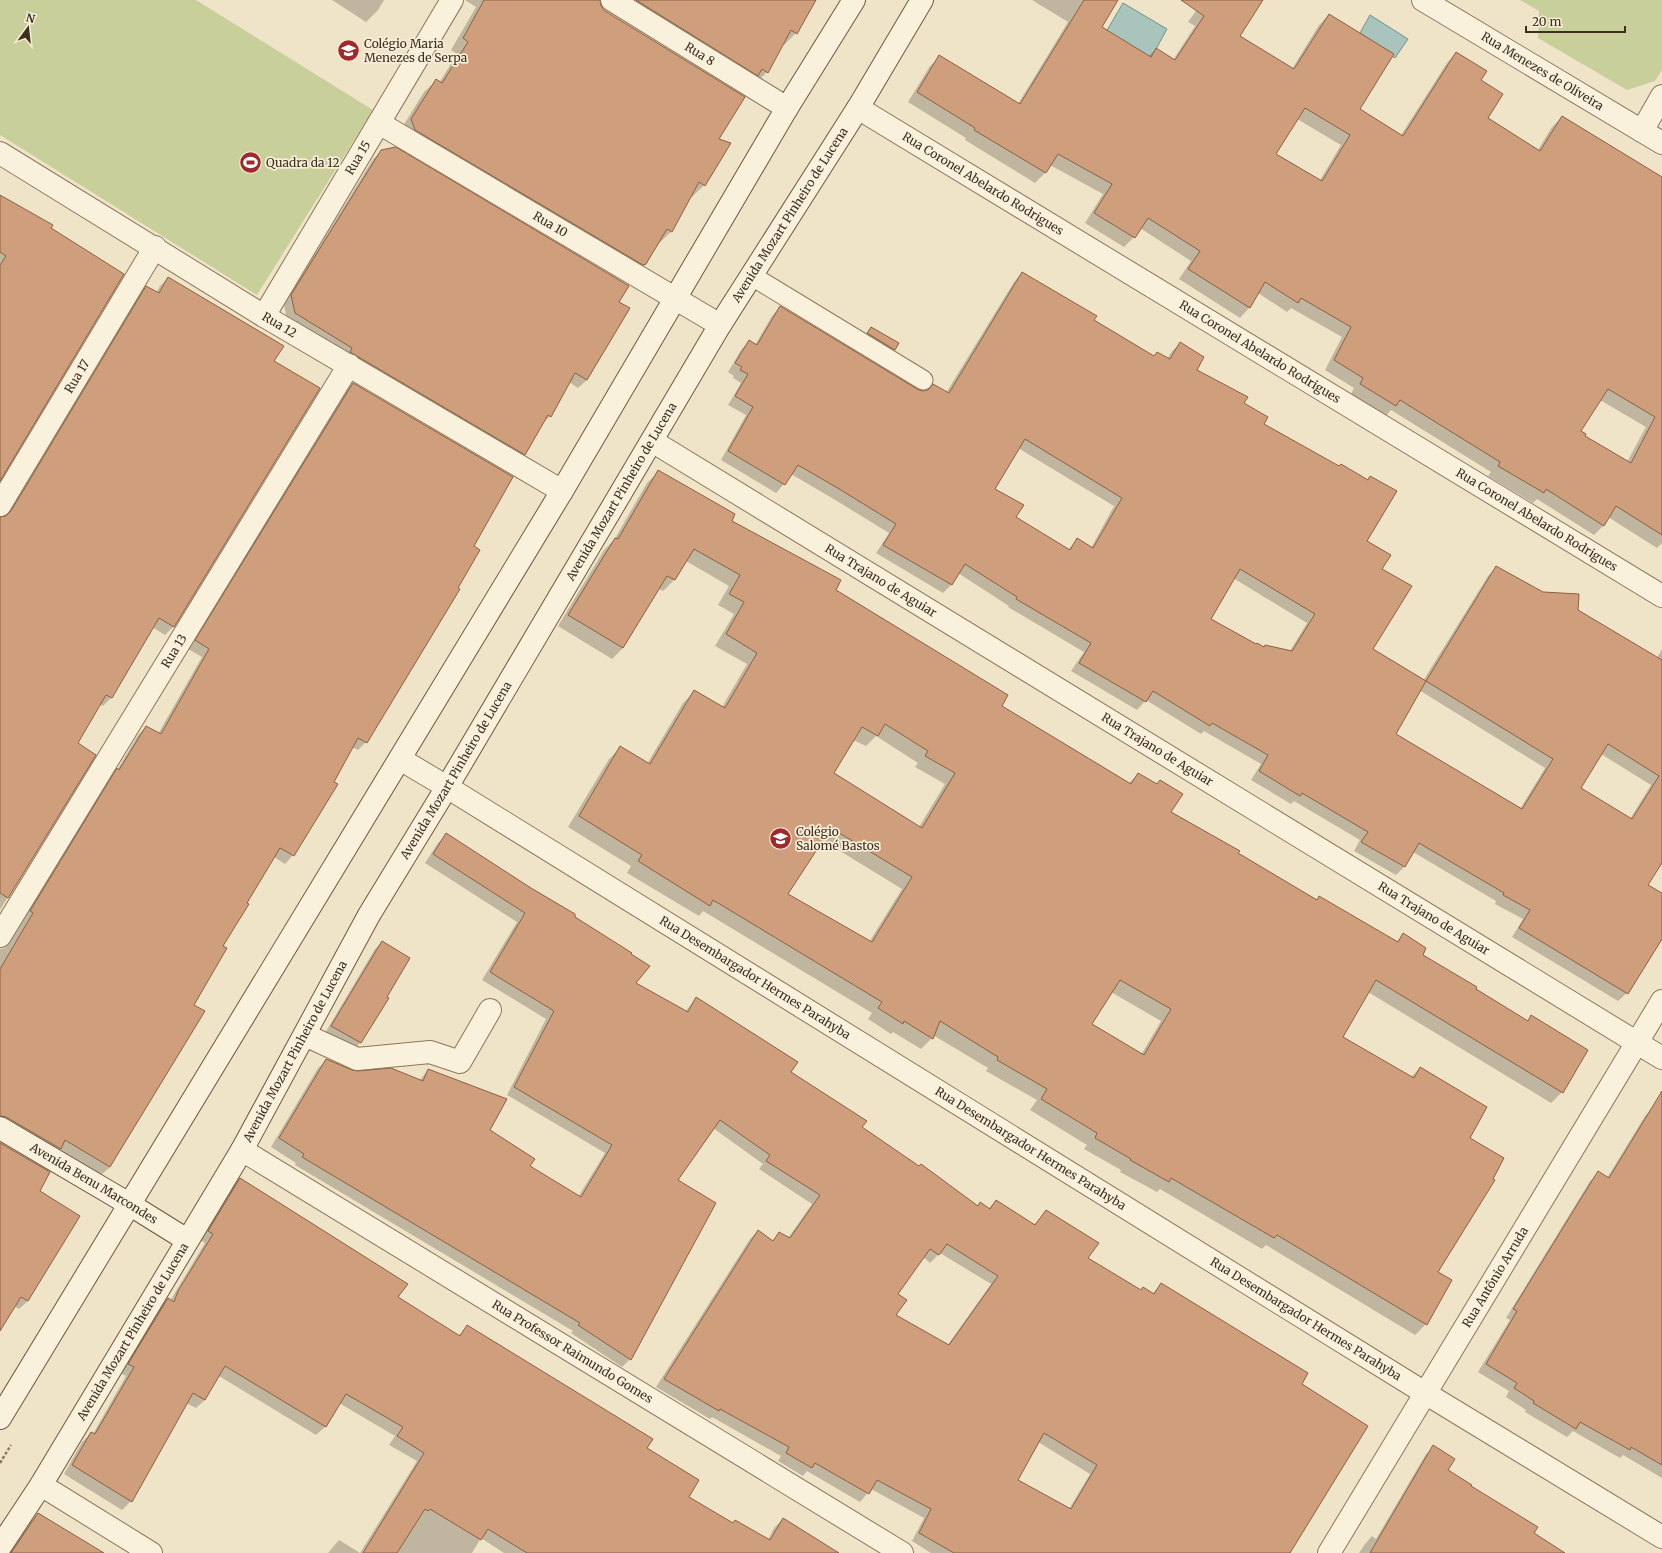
<svg xmlns="http://www.w3.org/2000/svg" width="1662" height="1553" font-family="Merriweather,serif">
  <rect width="100%" height="100%" fill="#f0e4c8"/>
  <path fill="#c9cf9b" d="M0 0H196L373 110 257 295 0 135Z
    M1520 0H1662V70L1655 81 1627 90 1538 38 1539 11Z"/>
  <path fill="#a9c4bc" stroke="#6f938a" d="M1123 3 1167 29 1150 60 1106 32Z
    M1370 15 1408 39 1395 58 1360 33Z"/>
  <path fill="#0003" fill-rule="evenodd" d="M332 0H384L378 10 366 22Z
    M465 0H599L600 6 717 140 704 185 692 197 690 195 671 232 659 243H658L646 264 633 276 400 131 424 92 436 81 439 83 457 54 451 50 476 7Z
    M604 0H816L796 33 784 45 783 44 767 72 755 84Z
    M1032 0H1118L1101 28 1148 57 1156 49 1173 60 1195 26 1188 22 1198 8 1185 0H1262L1238 36 1292 69 1319 25 1329 15 1359 110 1401 135 1447 63 1456 53 1480 80 1486 119 1538 150 1552 127 1562 117 1662 179V543L1657 548 1608 517 1604 525 1594 535 1537 499 1533 503 1488 476 1491 472 1391 410 1386 416 1351 394 1354 388 1325 370 1342 337 1291 308 1287 312 1258 293 1249 308 1240 318 1179 279 1191 261 1140 228 1134 237 1124 247 1085 223 1103 194 1050 165 1045 173 1035 183 965 140 966 138 908 102 930 66 940 57 1018 104 1068 22ZM1297 119 1341 145 1320 180 1275 155ZM1600 400 1646 427 1627 462 1584 436 1579 431Z
    M382 151 629 308 587 380 578 388 569 382 550 416 542 424 524 454 516 462 287 321 284 304 373 159Z
    M0 196 50 229 0 479Z
    M1022 273 1092 321 1154 357 1167 359 1172 351 1181 343 1195 370 1242 403 1263 424 1339 467 1367 480 1370 477 1365 541 1381 569 1372 650 1423 681 1488 576 1496 568 1577 611 1657 658 1662 649V861L1647 885 1662 894V937L1627 993 1618 1001 1512 937 1523 919 1495 904 1496 901 1413 852 1404 867 1396 875 1354 851 1360 840 1294 801 1291 804 1251 780 1261 764 1204 731 1201 734 1146 700 1137 710 1071 671 1084 652 1008 607 1009 606 958 573 951 585 943 593 876 553 889 533 832 498 791 474 784 484 776 493 721 460 746 415 728 405 741 383 733 378 734 376 728 372 741 350 749 341 755 345 772 316 780 307 917 390 946 393 1014 282ZM1018 448 1114 506 1091 548 1077 539 1068 550 1014 518 993 489ZM1233 578 1307 623 1290 651 1256 645 1210 619ZM1419 690 1545 768 1520 809 1395 734ZM1601 754 1651 785 1630 819 1579 788Z
    M168 278 272 362 319 389 173 627 165 635 152 627 111 698 103 706 100 704 77 743 95 755 0 910V518L5 517 138 296 146 287 156 293 160 286Z
    M871 328 894 350 890 354 864 338Z
    M353 384 366 742 358 750 352 747 293 855 285 864 274 857 222 946 110 1167 101 1175 59 1149 52 1157 12 1134 18 1125 0 1114V949L5 948 109 778 117 770 138 735 146 727 158 734 202 657 188 649 345 392Z
    M658 472 834 590 1001 707 1129 783 1138 774 1170 812 1237 853 1316 900 1319 897 1396 942 1403 935 1421 955 1474 989 1527 1021 1531 1017 1562 1092 1551 1103 1368 992 1342 1037 1411 1077 1420 1068 1469 1138 1436 1273 1426 1324 1415 1335 1266 1245 1262 1249 1160 1189 1157 1192 1120 1172 1121 1170 1084 1149 1087 1145 1030 1110 1037 1100 986 1071 988 1068 933 1035 932 1038 921 1049 893 1032 891 1034 868 1019 872 1013 703 911 699 916 627 873 631 866 568 827 609 759 620 748 647 764 683 703 694 692 722 707 747 664 715 646 734 614 718 605 729 586 686 561 674 580 663 591 658 588 623 648 612 659 558 626 604 550 614 540 647 483ZM876 736 918 763 915 767 945 784 919 827 832 774 853 740 866 746ZM822 840 902 889 869 942 787 894ZM1111 992 1161 1021 1141 1055 1091 1024Z
    M446 835 574 918 634 983 685 1012 696 998 861 1128 977 1207 980 1203 988 1209 996 1201 1034 1225 1046 1211 1087 1258 1141 1291 1152 1294 1162 1284 1300 1384 1289 1553H931L912 1541 924 1518 871 1489 860 1502 807 1471 803 1476 778 1461 781 1456 712 1417 710 1419 656 1387 750 1239 758 1231 772 1241 780 1233 788 1238 812 1204 759 1169 763 1164 713 1128 677 1181 630 1359 622 1367 571 1333 573 1331 295 1165 296 1163 271 1147 318 1068 327 1060 352 1071 419 1081 428 1070 488 1130 528 1167 578 1197 605 1153 507 1095 546 1019 482 980 517 922 425 863 438 843ZM940 1253 991 1284 947 1346 895 1316 897 1295 923 1257 930 1263ZM1038 1442 1090 1474 1069 1509 1016 1480Z
    M382 942 361 1042 354 1049 325 1033 375 949Z
    M1653 1107 1662 1113V1478L1623 1455 1620 1458 1573 1431 1567 1437 1525 1412 1526 1410 1506 1397 1509 1391 1478 1372 1510 1320 1506 1318 1590 1181 1598 1173 1607 1178 1645 1116Z
    M0 1152 39 1192 79 1217 28 1301 19 1309 14 1306 0 1329Z
    M240 1179 397 1297 458 1336 468 1326 646 1448 687 1498 732 1524 735 1521 768 1540 774 1528 783 1519 837 1553H504L481 1538 472 1553H328L339 1540 360 1553 417 1461 389 1445 395 1436 339 1403 325 1427 316 1435 219 1376 205 1400 196 1408 186 1403 131 1501 122 1510 64 1474 82 1442 91 1433 93 1434 126 1376 120 1373 159 1308 168 1299 170 1301 205 1243 200 1240 231 1188Z
    M1434 1447 1447 1470 1533 1534 1564 1553H1359L1365 1544 1372 1536 1376 1539 1426 1454Z
    M38 1514 102 1553H9L29 1523Z"/>
  <path fill="#cf9f7d" stroke="#8d5f41" fill-rule="evenodd" d="M484 0H600L601 6 605 11 745 97 719 139 731 143 705 186 699 182 672 232 667 229 646 264 643 265 415 130 411 119 436 79 442 83 468 42 463 38Z
    M636 0H816L797 34 791 30 768 73 762 69 758 76Z
    M1084 0H1118L1102 27 1151 57 1156 48 1175 60 1204 16 1181 0H1263L1240 36 1294 69 1329 14 1394 54 1360 109 1403 136 1456 52 1487 71 1481 80 1503 94 1488 118 1540 151 1562 116 1662 177V535L1616 506 1604 526 1546 489 1544 493 1498 466 1500 462 1400 400 1396 406 1360 384 1363 378 1334 360 1351 327 1301 298 1298 303 1265 282 1250 308 1188 269 1200 251 1148 218 1135 238 1094 213 1112 184 1058 154 1046 173 974 130 975 128 917 92 939 55 1020 104ZM1305 108 1350 135 1322 181 1276 154ZM1608 389 1655 417 1631 463 1585 436 1586 434 1581 431Z
    M396 147 629 286 619 302 630 308 587 380 575 373 551 417 548 415 525 455 350 352 352 348 295 313 291 295 381 150Z
    M0 195 53 225 51 228 124 274 0 481V265L6 256 0 252Z
    M1022 272 1097 316 1094 320 1154 356 1157 352 1170 359 1180 342 1204 357 1197 370 1248 397 1244 403 1268 417 1264 424 1339 466 1341 464 1368 480 1370 476 1397 491 1367 541 1391 555 1382 569 1412 586 1373 649 1426 681 1396 734 1522 809 1553 759 1426 681 1496 566 1543 592 1579 594 1578 610 1662 660V863L1648 885 1662 893V939L1628 994 1519 928 1530 910 1503 895 1504 893 1419 843 1405 867 1361 842 1368 832 1302 793 1300 796 1259 771 1268 755 1212 723 1210 726 1153 691 1146 702 1079 663 1091 643 1016 599 1017 597 965 564 952 585 883 545 896 524 841 490 798 465 785 485 728 451 753 407 735 396 748 374 740 370 742 367 735 363 749 340 757 345 780 306 917 389 922 391 928 390 933 384 949 393ZM1025 439 1122 498 1093 548 1077 538 1070 550 1016 517 1024 505 995 489ZM1240 569 1315 614 1292 651 1265 645 1264 647 1257 643 1256 644 1211 619ZM1608 744 1659 776 1632 819 1581 788Z
    M168 277 284 346 274 361 320 388 174 627 159 618 112 698 106 695 78 743 96 755 8 898 0 893V517L6 516 11 511 146 286 159 293Z
    M871 327 899 343 895 350 867 333Z
    M353 383 513 477 474 546 480 550 458 588 460 589 367 743 358 738 334 782 338 784 294 856 280 848 247 903 249 904 223 946 227 948 194 1005 205 1011 110 1167 65 1140 61 1149 6 1117 0 1116V969L33 913 30 911 117 768 119 770 146 726 161 734 209 649 195 640Z
    M658 470 735 514 732 521 841 580 836 590 1008 695 1002 706 1131 784 1138 773 1157 784 1160 780 1183 794 1171 812 1240 851 1238 853 1317 900 1319 896 1398 942 1403 933 1426 948 1423 955 1477 987 1476 989 1528 1021 1531 1015 1588 1050 1563 1093 1376 980 1343 1037 1414 1078 1420 1067 1487 1107 1470 1138 1504 1158 1493 1179 1495 1180 1438 1272 1452 1280 1427 1325 1277 1235 1274 1238 1171 1178 1169 1182 1130 1160 1131 1159 1095 1138 1097 1133 1041 1099 1047 1089 997 1060 998 1057 940 1021 933 1039 904 1021 903 1024 878 1008 882 1002 713 900 710 906 638 861 642 855 579 816 620 746 650 764 694 690 725 708 757 653 726 634 744 602 729 594 740 575 694 549 675 580 667 576 623 648 568 615 615 538 618 539ZM885 724 928 751 925 756 955 773 922 828 834 773 862 727 878 736ZM831 828 912 877 872 942 788 894ZM1120 980 1171 1009 1144 1055 1092 1024Z
    M446 833 531 888 575 914V917L632 953 631 954 650 966 636 983 688 1012 696 997 798 1062 791 1072 867 1121 862 1127 919 1166 921 1164 978 1206 980 1202 990 1209 996 1200 1035 1225 1046 1210 1099 1243 1088 1258 1141 1290 1143 1287 1154 1294 1161 1283 1308 1373 1302 1384 1368 1426 1290 1553H954L919 1533 931 1509 877 1480 869 1494 815 1463 812 1468 786 1453 789 1447 720 1409 719 1411 664 1379 758 1230 773 1241 779 1232 790 1238 820 1195 766 1161 770 1155 720 1120 678 1180 716 1203 631 1360 578 1325 580 1323 302 1157 304 1154 279 1138 326 1059 352 1070 358 1071 391 1068 423 1081 428 1069 507 1099 490 1130 535 1159 530 1166 581 1197 612 1145 514 1087 554 1011 490 972 525 913 433 854ZM947 1244 998 1276 949 1345 896 1315 907 1300 898 1294 930 1249 939 1255ZM1044 1433 1097 1465 1071 1509 1018 1480Z
    M382 941 410 958 387 997 389 998 361 1043 331 1026Z
    M1662 1091V1465L1631 1447 1630 1450 1580 1422 1576 1429 1533 1403 1534 1401 1514 1388 1517 1383 1486 1364 1517 1311 1513 1309 1598 1171 1609 1178Z
    M0 1143 50 1172 40 1191 80 1216 28 1301 21 1297 0 1331Z
    M240 1178 408 1284 398 1297 460 1336 467 1325 653 1439 647 1448 699 1480 689 1497 733 1523 735 1520 770 1540 783 1518 839 1553H527L488 1529 481 1540 430 1509 428 1511 425 1509 397 1553H363L424 1453 397 1436 403 1427 346 1394 326 1427 225 1366 205 1400 193 1393 132 1502 72 1465 91 1432 95 1434 134 1367 128 1364 168 1298 174 1302 178 1291 213 1234 208 1231Z
    M1433 1445 1455 1459 1448 1470 1472 1485 1471 1486 1538 1527 1534 1533 1565 1553H1370Z
    M38 1513 104 1553H11Z"/>
  <g fill="none" stroke-linecap="round" stroke-linejoin="round">
    <defs>
      <path id="lane" d="M752 276 923 380"/>
      <g id="street">
        <path id="s1" d="M612 0 787 108"/>
        <path id="s2" d="M1423 0 1662 143"/>
        <path id="s3" d="M858 108 1662 596"/>
        <path id="s4" d="M379 123 720 325"/>
        <path d="M1642 131 1662 96"/>
        <path id="s5" d="M0 153 264 316 562 491"/>
        <path id="s6" d="M264 316 452 0"/>
        <path id="s7" d="M652 441 1662 1058"/>
        <path id="s8" d="M0 505 155 247"/>
        <path id="s9" d="M400 759 447 787 1425 1393 1662 1537"/>
        <path id="s10" d="M0 936 349 365"/>
        <path d="M305 1035 357 1059 430 1052 460 1062 490 1010"/>
        <path id="s11" d="M242 1150 902 1553"/>
        <path d="M41 1485 151 1553"/>
        <path id="s12" d="M1329 1553 1662 1001"/>
      </g>
      <g id="secondary">
        <path id="s13" d="M0 1128 129 1204 187 1240"/>
        <path d="M0 1418 562 491 787 108 854 0"/>
        <path id="s14" d="M0 1547 41 1485 242 1150 369 915 447 787 720 325 858 108 922 0"/>
      </g>
    </defs>
    <use href="#lane" stroke="#8d765c" stroke-width="21"/>
    <use href="#street" stroke="#8d765c" stroke-width="24"/>
    <use href="#secondary" stroke="#6f573f" stroke-width="24"/>
    <path stroke="#8d765c" stroke-width="2.5" stroke-dasharray="3 2" stroke-linecap="butt" d="M0 1463 11 1445"/>
    <use href="#lane" stroke="#faf1dc" stroke-width="19"/>
    <use href="#street" stroke="#faf1dc" stroke-width="22"/>
    <use href="#secondary" stroke="#faf1dc" stroke-width="22"/>
  </g>
  <defs>
    <symbol id="school-disc" viewBox="-11 -11 22 22"><circle r="9.5" fill="#9e2a2b" stroke="#f7eed8"/><path d="M0-5L7-2L0 1L-7-2ZM-4 1L0 2.5L4 1V4Q0 6-4 4Z" fill="#fff"/></symbol>
    <symbol id="stadium-disc" viewBox="-11 -11 22 22"><circle r="9.5" fill="#9e2a2b" stroke="#f7eed8"/><path d="M0-5a6.5 5 0 1 0 0 10a6.5 5 0 1 0 0-10ZM-3.5-1.8h7v3.6h-7Z" fill="#fff"/></symbol>
  </defs>
  <g fill-rule="evenodd">
    <use href="#school-disc" x="336" y="38" width="25" height="25"/>
    <use href="#stadium-disc" x="238" y="150" width="25" height="25"/>
    <use href="#school-disc" x="768" y="826" width="25" height="25"/>
  </g>
  <g text-anchor="middle" stroke-width="3.5" stroke-linejoin="round" paint-order="stroke">
    <g font-size="12" fill="#3d2e20" stroke="#f7eed8" text-anchor="start">
      <text x="364" y="48">Colégio Maria<tspan x="364" dy="14">Menezes de Serpa</tspan></text>
      <text x="266" y="167">Quadra da 12</text>
      <text x="796" y="836">Colégio<tspan x="796" dy="14">Salomé Bastos</tspan></text>
    </g>
    <g font-size="12" fill="#3d2e20" stroke="#f7eed8">
      <text dy="4" stroke="none"><textPath href="#s1" startOffset="103">Rua 8</textPath></text>
      <text dy="4" stroke="none"><textPath href="#s2" startOffset="139">Rua Menezes de Oliveira</textPath></text>
      <text dy="4" stroke="none"><textPath href="#s6" startOffset="184">Rua 15</textPath></text>
      <text dy="4" stroke="none"><textPath href="#s3" startOffset="146">Rua Coronel Abelardo Rodrigues</textPath></text>
      <text dy="4" stroke="none"><textPath href="#s14" startOffset="1549">Avenida Mozart Pinheiro de Lucena</textPath></text>
      <text dy="4" stroke="none"><textPath href="#s4" startOffset="199">Rua 10</textPath></text>
      <text dy="4" stroke="none"><textPath href="#s5" startOffset="328">Rua 12</textPath></text>
      <text dy="4" stroke="none"><textPath href="#s3" startOffset="470">Rua Coronel Abelardo Rodrigues</textPath></text>
      <text dy="4" stroke="none"><textPath href="#s8" startOffset="150">Rua 17</textPath></text>
      <text dy="4" stroke="none"><textPath href="#s14" startOffset="1225">Avenida Mozart Pinheiro de Lucena</textPath></text>
      <text dy="4" stroke="none"><textPath href="#s3" startOffset="794">Rua Coronel Abelardo Rodrigues</textPath></text>
      <text dy="4" stroke="none"><textPath href="#s7" startOffset="268">Rua Trajano de Aguiar</textPath></text>
      <text dy="4" stroke="none"><textPath href="#s10" startOffset="334">Rua 13</textPath></text>
      <text dy="4" stroke="none"><textPath href="#s7" startOffset="592">Rua Trajano de Aguiar</textPath></text>
      <text dy="4" stroke="none"><textPath href="#s14" startOffset="901">Avenida Mozart Pinheiro de Lucena</textPath></text>
      <text dy="4" stroke="none"><textPath href="#s7" startOffset="916">Rua Trajano de Aguiar</textPath></text>
      <text dy="4" stroke="none"><textPath href="#s9" startOffset="417">Rua Desembargador Hermes Parahyba</textPath></text>
      <text dy="4" stroke="none"><textPath href="#s14" startOffset="577">Avenida Mozart Pinheiro de Lucena</textPath></text>
      <text dy="4" stroke="none"><textPath href="#s9" startOffset="741">Rua Desembargador Hermes Parahyba</textPath></text>
      <text dy="4" stroke="none"><textPath href="#s13" startOffset="109">Avenida Benu Marcondes</textPath></text>
      <text dy="4" stroke="none"><textPath href="#s12" startOffset="322">Rua Antônio Arruda</textPath></text>
      <text dy="4" stroke="none"><textPath href="#s9" startOffset="1065">Rua Desembargador Hermes Parahyba</textPath></text>
      <text dy="4" stroke="none"><textPath href="#s14" startOffset="253">Avenida Mozart Pinheiro de Lucena</textPath></text>
      <text dy="4" stroke="none"><textPath href="#s11" startOffset="387">Rua Professor Raimundo Gomes</textPath></text>
    </g>
  </g>
  <g transform="translate(28 28) rotate(15)" stroke="#f7eed8" stroke-width="3" paint-order="stroke">
  <path d="M0-3L7 15L0 10L-7 15Z" fill="#3d2e20"/>
  <text y="-6" font-size="11" font-weight="bold" text-anchor="middle" fill="#3d2e20">N</text>
  </g>
  <path d="M1526 26v6h99v-6" fill="none" stroke="#3d2e20" stroke-width="2"/>
  <text x="1532" y="26" font-size="12" fill="#3d2e20" stroke="#f7eed8" stroke-width="3" paint-order="stroke">20 m</text>
</svg>
